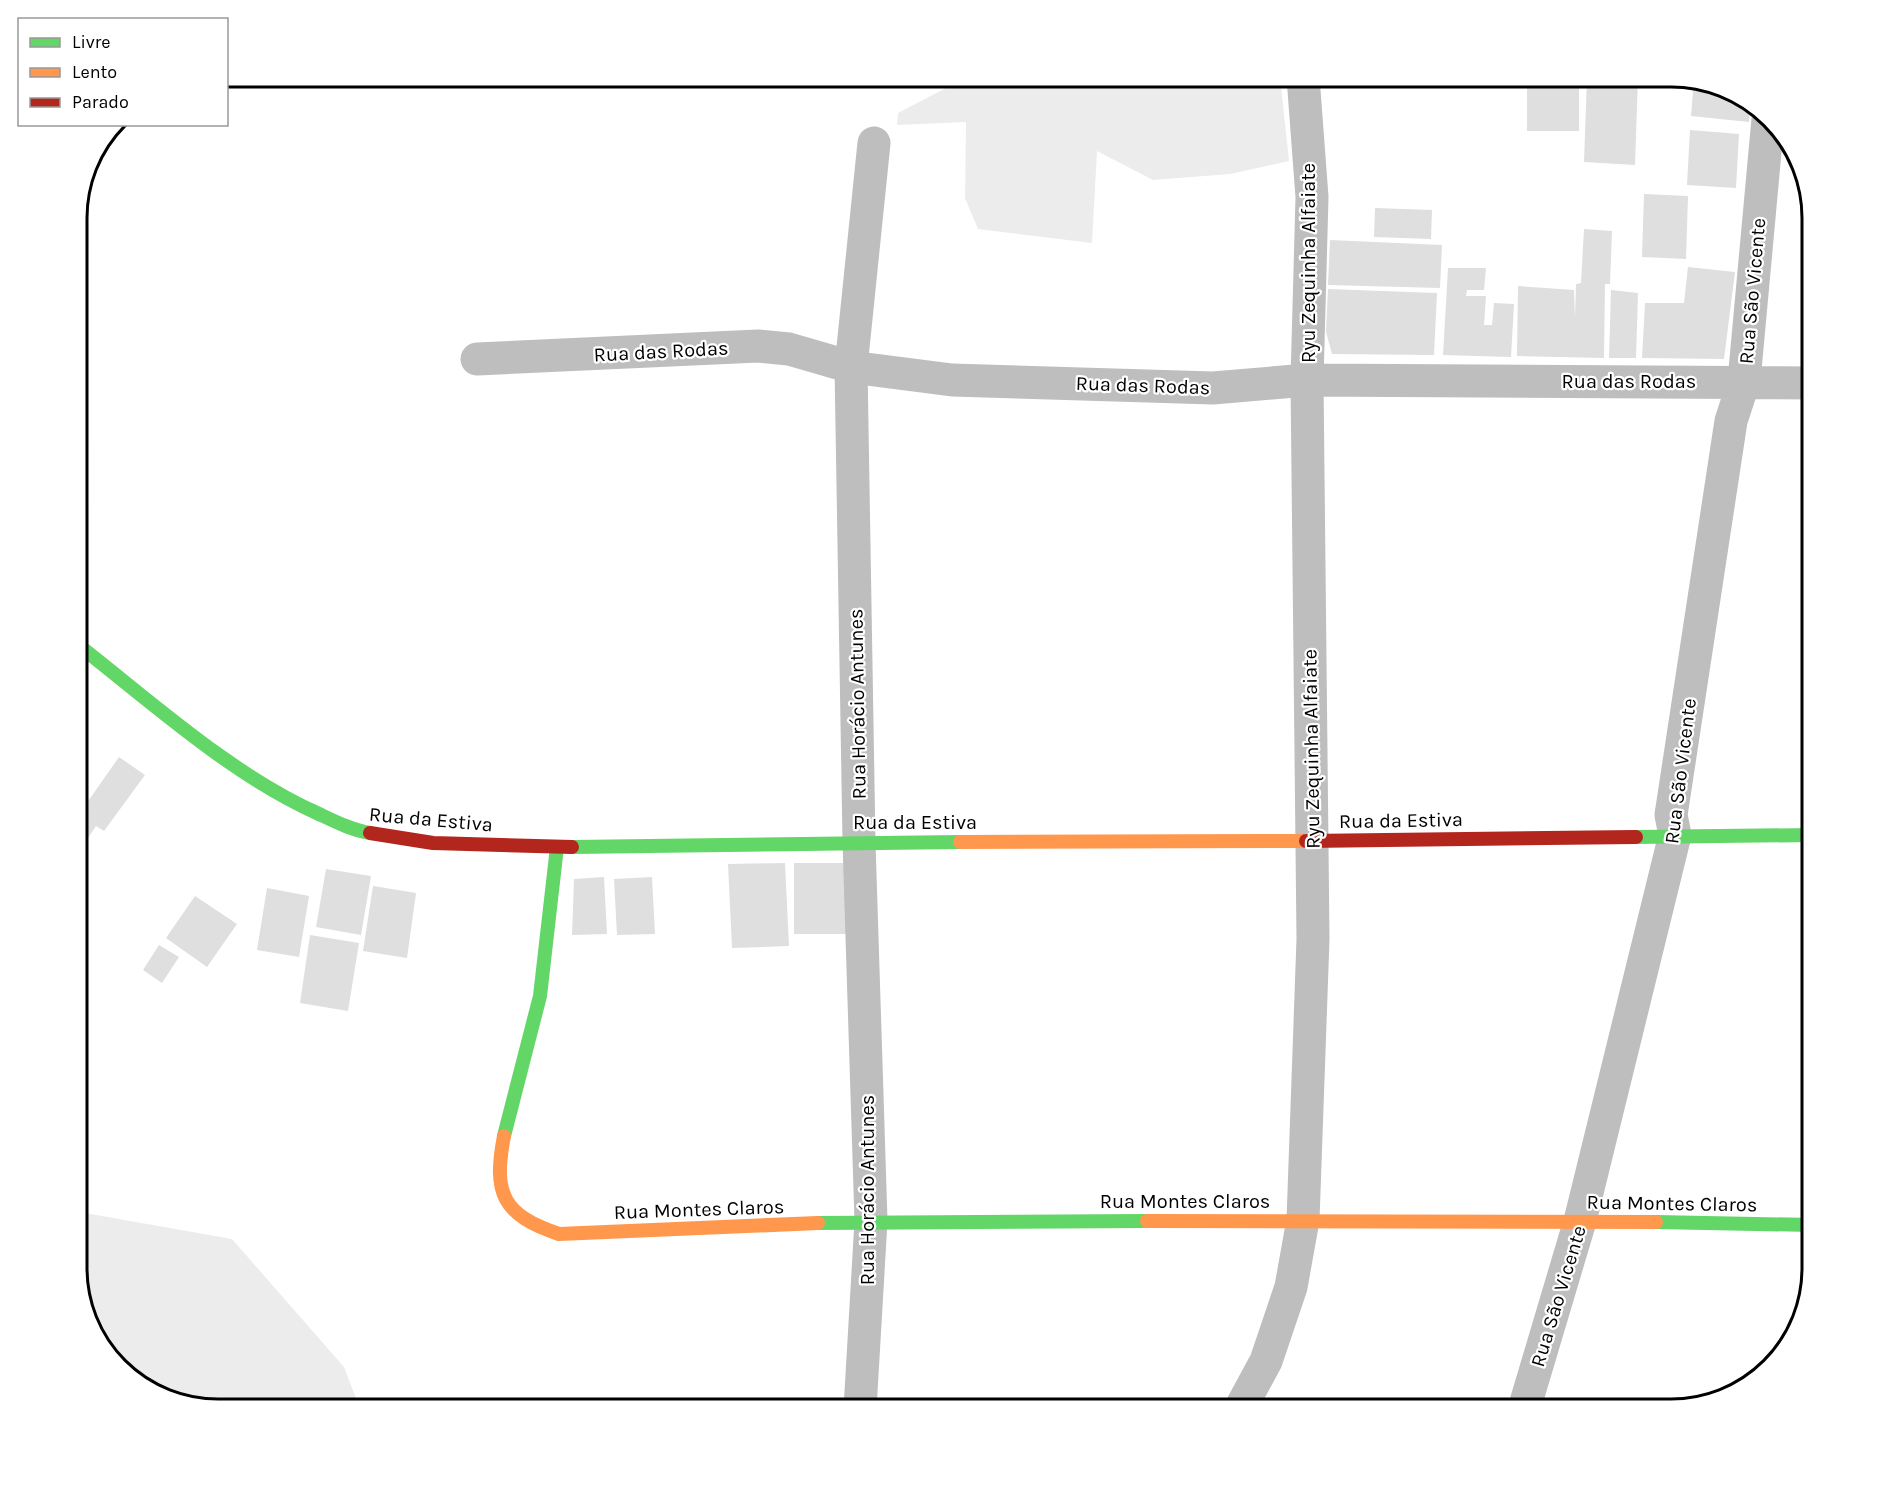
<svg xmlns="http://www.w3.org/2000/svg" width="1889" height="1486" font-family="Karla,sans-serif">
  <rect width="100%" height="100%" fill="#fff"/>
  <path fill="#ececec" d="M967 77H1280L1289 161 1230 174 1153 180 1097 151 1092 243 978 229 965 198 966 122 897 125 898 113Z
    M77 1208 85 1213 232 1239 344 1367 360 1409H218L172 1402 132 1380 91 1331 77 1277Z"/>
  <path fill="#dfdfdf" d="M1527 77H1579V131H1527Z
    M1587 77H1638L1635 165 1584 162Z
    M1694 80 1717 84 1751 102 1749 122 1691 116Z
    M1690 130 1739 134 1736 188 1687 185Z
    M1644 194 1688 196 1686 259 1642 257Z
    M1375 208 1432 210 1431 239 1374 237Z
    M1584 229 1612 231 1610 284H1605L1604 358 1517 356 1518 286 1574 290 1575 319 1576 284 1581 283Z
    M1330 240 1442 245 1440 288 1328 285Z
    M1688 267 1735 272 1724 359 1642 358 1645 303H1684Z
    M1448 268H1486L1484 290H1467L1466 296H1486L1484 325H1492L1494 303 1514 304 1511 357 1443 355Z
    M1328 289 1437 293 1434 355 1332 354 1326 332Z
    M1611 290 1638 293 1636 358H1609Z
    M119 757 145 775 104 831 96 826 82 847 77 843V817Z
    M785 863 789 946 732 948 728 864Z
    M794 863H845L846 934H794Z
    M326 869 371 876 361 935 316 927Z
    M604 877 607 934 572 935 574 879Z
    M652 877 655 934 617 935 614 879Z
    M373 886 416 893 407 958 363 951Z
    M267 888 309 896 299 957 257 950Z
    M195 896 237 924 207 967 166 938Z
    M310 935 359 943 348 1011 300 1003Z
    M159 945 179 957 162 983 143 970Z"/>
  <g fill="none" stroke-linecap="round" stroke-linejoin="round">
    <path stroke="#bebebe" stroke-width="33" d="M477 359 758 346 789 349 851 367 952 380 1213 388 1307 380 1812 383
      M860 1409 871 1221 859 842 851 367 874 143
      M1240 1409 1266 1361 1291 1287 1303 1220 1313 939 1307 380 1312 197 1303 77
      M1524 1409 1580 1221 1675 835 1671 815 1731 421 1744 381 1768 119"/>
    <path stroke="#63d668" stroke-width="14" d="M77 644C154 704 230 774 319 814 336 822 352 830 370 833
      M1636 837 1812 835
      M572 847 960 842
      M504 1136 540 996 557 847
      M1656 1222 1812 1225
      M818 1223 1147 1221"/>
    <path stroke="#ff974d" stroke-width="14" d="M960 842 1306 841
      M504 1136C493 1193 502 1215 559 1234L818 1223
      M1147 1221 1656 1222"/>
    <path stroke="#b3261e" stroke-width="14" d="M370 833 433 843 572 847
      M1306 841 1636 837"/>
  </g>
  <g text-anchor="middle" stroke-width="4.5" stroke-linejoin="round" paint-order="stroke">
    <g font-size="20" fill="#000" stroke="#fff">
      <text transform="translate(1308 263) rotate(-90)" y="7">Ryu Zequinha Alfaiate</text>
      <text transform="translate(1752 291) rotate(-85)" y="7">Rua São Vicente</text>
      <text transform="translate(661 351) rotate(-3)" y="7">Rua das Rodas</text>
      <text x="1629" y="388">Rua das Rodas</text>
      <text transform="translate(1143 385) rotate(2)" y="7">Rua das Rodas</text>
      <text transform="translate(857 704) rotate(-91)" y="7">Rua Horácio Antunes</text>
      <text transform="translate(1311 749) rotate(-91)" y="7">Ryu Zequinha Alfaiate</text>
      <text transform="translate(1680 771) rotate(-83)" y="7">Rua São Vicente</text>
      <text transform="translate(431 819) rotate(5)" y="7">Rua da Estiva</text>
      <text transform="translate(1401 820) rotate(-1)" y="7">Rua da Estiva</text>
      <text x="915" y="829">Rua da Estiva</text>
      <text transform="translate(867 1190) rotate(-90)" y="7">Rua Horácio Antunes</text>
      <text x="1185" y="1208">Rua Montes Claros</text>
      <text transform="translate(1672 1203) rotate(1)" y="7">Rua Montes Claros</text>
      <text transform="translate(699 1209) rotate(-2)" y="7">Rua Montes Claros</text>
      <text transform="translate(1558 1296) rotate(-73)" y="7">Rua São Vicente</text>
    </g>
  </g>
  <path d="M0 0H1889V1486H0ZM218 87H1671A131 131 0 0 1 1802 218V1268A131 131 0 0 1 1671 1399H218A131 131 0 0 1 87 1268V218A131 131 0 0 1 218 87Z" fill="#fff" fill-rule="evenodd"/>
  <path fill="none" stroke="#000" stroke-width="3" d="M218 87H1671A131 131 0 0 1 1802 218V1268A131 131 0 0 1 1671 1399H218A131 131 0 0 1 87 1268V218A131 131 0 0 1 218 87Z"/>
  <rect x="18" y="18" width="210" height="108" fill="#ffffff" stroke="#999999" stroke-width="1.5"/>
  <rect x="30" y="38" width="30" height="9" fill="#63d668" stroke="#999999" stroke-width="1.5"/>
  <text x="72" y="48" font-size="18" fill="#000000">Livre</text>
  <rect x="30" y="68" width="30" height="9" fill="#ff974d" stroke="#999999" stroke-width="1.5"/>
  <text x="72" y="78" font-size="18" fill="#000000">Lento</text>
  <rect x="30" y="98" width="30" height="9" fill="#b3261e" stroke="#999999" stroke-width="1.5"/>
  <text x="72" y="108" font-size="18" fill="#000000">Parado</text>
</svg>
